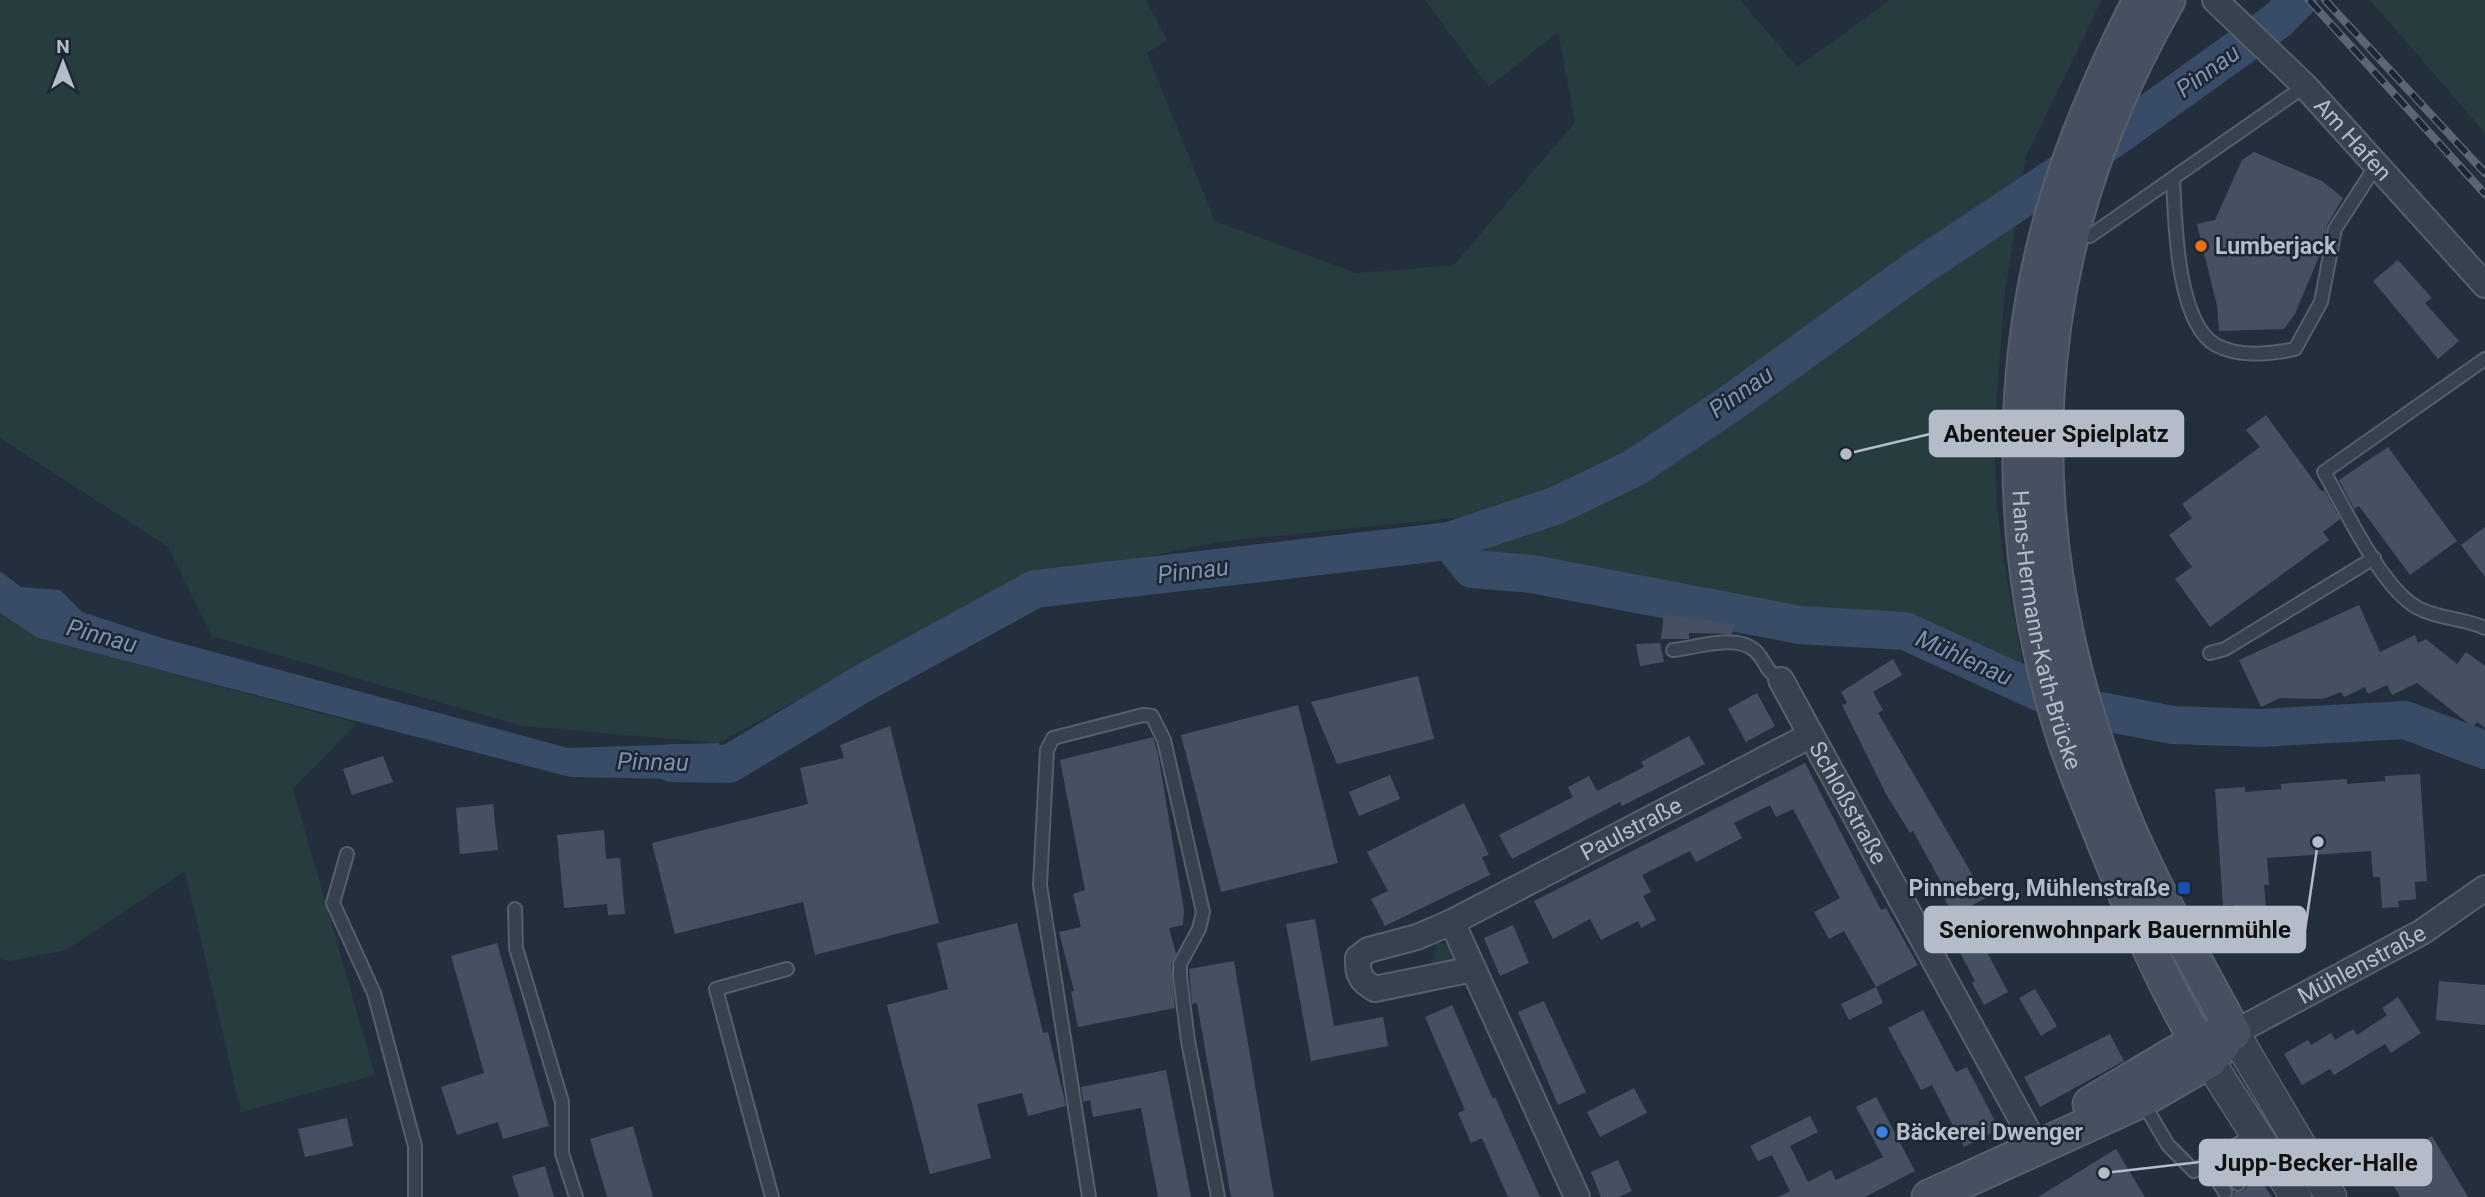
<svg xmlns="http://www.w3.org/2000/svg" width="2485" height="1197" font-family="Roboto,sans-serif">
  <rect width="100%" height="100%" fill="#242f3e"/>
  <path fill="#263c3f" d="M0 0H1146L1167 40 1147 53 1215 221 1356 273 1454 265 1575 122 1558 32 1489 87 1425 0H1740L1797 67 1890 0H2102L2026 156 2004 299 1994 437 1997 504 2003 557 2027 686 1905 631 1800 625 1533 574 1472 569 1449 541 1555 506 1628 469 1461 517 1219 542 1059 575 886 651 719 743 522 726 212 636 168 547 0 438Z
    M2370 0H2485V133Z
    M0 613 38 638 357 723 293 789 375 1075 241 1112 185 871 66 950 9 961 0 958Z
    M1437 943 1445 944 1451 949 1452 960 1449 967 1429 971Z"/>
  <path fill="#394c67" d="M0 571 21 587 60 590 82 612 162 638 568 748 719 743 728 780 570 777 38 638 0 613Z"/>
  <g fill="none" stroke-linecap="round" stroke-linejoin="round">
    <path stroke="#394c67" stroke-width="38" d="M1449 541 1472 569 1532 574 1800 625 1905 631 2068 705 2173 725 2260 728 2405 720 2485 750
      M672 763 729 764 865 682 1035 589 1449 541 1555 506 1634 468 1731 403 1918 268 2111 140 2277 21 2298 0"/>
  </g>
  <path fill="#455162" d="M2254 152 2322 181 2343 198 2327 225 2323 247 2295 314 2284 329 2219 331 2217 306 2197 224 2215 220 2242 160Z
    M2398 260 2432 298 2425 303 2459 341 2438 359 2373 281Z
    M2266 415 2322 492 2324 490 2340 519 2323 532 2329 540 2210 627 2175 579 2192 567 2169 535 2192 518 2182 504 2260 447 2246 430Z
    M2388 447 2457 541 2410 575 2359 506 2354 509 2339 480Z
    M2485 527V577L2461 545Z
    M2359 605 2380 652 2415 635 2418 643 2426 639 2457 664 2466 652 2485 666V728L2477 722 2473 727 2417 683 2392 695 2387 685 2368 694 2365 687 2344 697 2341 692 2323 699 2280 698 2261 707 2239 660Z
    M1664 614 1734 624 1732 634 1689 633V639H1661Z
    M1660 643 1664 662 1640 666 1636 644Z
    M1893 659 1902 675 1873 692 1883 710 1878 713 1986 898 1969 907 1992 951 1988 954 2008 992 1984 1005 1972 983 1975 981 1953 939 1963 933 1938 887 1942 884 1913 831 1910 833 1886 794 1842 705 1847 703 1841 692Z
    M1418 676 1434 739 1337 764 1311 702Z
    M1757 693 1775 726 1746 742 1728 709Z
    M1298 705 1338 863 1221 892 1181 735Z
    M890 726 939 923 815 955 803 902 675 934 652 843 808 804 800 768 844 758 840 745Z
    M1689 736 1705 764 1622 806 1620 802 1512 859 1499 835 1573 797 1568 787 1589 776 1597 791 1644 767 1641 762Z
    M1153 737 1158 753 1184 910 1183 925 1169 928 1176 954 1171 964 1175 1008 1078 1027 1071 992 1074 991 1059 932 1081 927 1073 894 1085 890 1060 760Z
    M383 756 393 782 352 795 343 769Z
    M1805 763 1881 910 1886 908 1918 965 1876 987 1844 931 1829 939 1814 912 1840 898 1793 809 1776 817 1770 805 1734 823 1742 838 1696 862 1690 851 1642 875 1651 892 1643 896 1656 920 1641 928 1638 921 1601 940 1590 919 1553 939 1534 901Z
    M2420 774 2427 881 2415 882 2416 899 2398 901 2399 907 2382 908 2380 877H2373L2371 851 2267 858 2269 885H2264L2267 919 2234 922 2233 905 2223 906 2215 789 2245 787V792L2281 789V784L2347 779V784L2385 781V776Z
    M1390 775 1400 799 1359 816 1349 792Z
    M1464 803 1489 855 1482 857 1490 875 1385 926 1371 899 1388 891 1367 852Z
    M493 804 498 850 460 854 456 808Z
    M604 830 606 859 620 858 625 914 608 915 607 904 564 908 557 835Z
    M1315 919 1334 1026 1383 1017 1388 1046 1311 1061 1286 924Z
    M1017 923 1043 1033 1048 1032 1066 1106 1028 1116 1022 1093 977 1104 991 1158 930 1174 887 1005 948 989 937 943Z
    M1513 925 1529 963 1500 976 1484 938Z
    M497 943 549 1126 503 1139 498 1122 457 1135 441 1087 484 1073 451 956Z
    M1234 961 1274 1197H1231L1197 1003 1192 1004 1189 969Z
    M2439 981 2485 985V1025L2436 1020Z
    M1876 987 1883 1003 1849 1020 1841 1004Z
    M2035 989 2057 1026 2041 1036 2019 998Z
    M2398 997 2421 1033 2391 1053 2385 1044 2334 1075 2330 1069 2302 1085 2284 1054 2308 1040 2311 1045 2331 1033 2335 1040 2353 1029 2357 1035 2387 1015 2382 1008Z
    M1544 1001 1586 1092 1558 1105 1518 1012Z
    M1452 1005 1493 1099 1495 1097 1540 1197H1508L1482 1138 1471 1143 1458 1113 1465 1110 1425 1017Z
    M1923 1010 1956 1072 1967 1067 1999 1129 1964 1147 1932 1085 1921 1090 1888 1028Z
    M2110 1034 2124 1061 2040 1107 2024 1077Z
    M1166 1070 1191 1197H1158L1141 1108 1093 1117 1090 1100 1083 1102 1081 1087Z
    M1634 1088 1647 1113 1600 1137 1587 1112Z
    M1876 1097 1915 1171 1865 1197H1778L1790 1191 1772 1155 1758 1161 1750 1146 1810 1116 1818 1132 1790 1146 1808 1182 1831 1170 1836 1180 1883 1157 1856 1107Z
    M347 1118 353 1146 305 1157 298 1129Z
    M633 1126 653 1197H607L590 1139Z
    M2432 1136 2468 1197H2400L2382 1165Z
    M2116 1149 2145 1197H2038Z
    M1618 1160 1632 1191 1619 1197H1601L1591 1172Z
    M545 1166 554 1197H519L512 1176Z
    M2258 1177 2272 1197H2232L2234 1192H2242Z"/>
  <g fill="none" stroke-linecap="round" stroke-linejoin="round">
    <defs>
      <path id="service" d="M2173 178C2175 218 2176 323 2216 345 2239 358 2271 354 2295 349L2321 302 2335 229 2377 164
        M2090 236 2305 86
        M2485 359 2324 472C2346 510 2381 588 2418 608 2438 619 2464 618 2485 628
        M1673 650C1695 648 1734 634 1753 649 1765 657 1763 670 1781 680
        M2210 653 2225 649 2374 558
        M347 854 333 903 374 993 415 1146V1197
        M515 909 516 948 562 1102V1153L576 1197
        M2142 1101 2168 1145 2194 1171 2254 1134
        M2230 1148 2249 1176
        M2219 1155 2238 1184
        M2206 1163 2225 1192
        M772 1197 716 989 787 969
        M1089 1197 1040 885 1047 750 1053 738 1143 715 1152 716 1164 740 1203 912 1199 929 1180 964V976L1188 1041 1218 1197"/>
      <g id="minor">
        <path id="s1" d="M2215 0 2305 86 2485 285"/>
        <path id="s2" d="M1781 680 2036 1146"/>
        <path d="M1452 922 1417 937 1368 950 1358 958C1357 975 1361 981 1375 989L1473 969"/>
        <path id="s3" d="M2234 1033 2422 932 2485 888"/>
        <path id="s4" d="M1577 1197 1452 922 1811 735"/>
      </g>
      <path id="tertiary" d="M2234 1033 2331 1197
        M2209 1061 2296 1197"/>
      <g id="secondary">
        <path id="s5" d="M2140 0C2107 65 2077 132 2056 202 2005 371 2009 560 2061 728 2073 768 2090 805 2105 844 2135 918 2167 993 2209 1061"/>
        <path d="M2168 0C2019 259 2010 532 2120 808 2151 886 2195 959 2234 1033"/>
        <path d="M2090 1104 2196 1041 2218 1036"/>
        <path d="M1929 1197 2142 1100 2209 1061 2223 1045"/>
      </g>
    </defs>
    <use href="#service" stroke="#565f6c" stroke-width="16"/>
    <use href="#minor" stroke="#565f6c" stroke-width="28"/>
    <use href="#tertiary" stroke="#565f6c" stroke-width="33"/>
    <use href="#secondary" stroke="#565f6c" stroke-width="37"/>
    <use href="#service" stroke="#38414e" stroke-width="12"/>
    <use href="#minor" stroke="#38414e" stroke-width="24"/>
    <use href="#tertiary" stroke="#38414e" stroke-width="30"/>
    <use href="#secondary" stroke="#465061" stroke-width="33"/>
    <defs>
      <path id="rail" d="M2309 0 2485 194
        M2325 0 2485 173"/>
    </defs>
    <use href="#rail" stroke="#5a6575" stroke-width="8"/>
    <use href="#rail" stroke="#1d2633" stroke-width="5" stroke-dasharray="16" stroke-linecap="butt"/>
  </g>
  <circle fill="#e8710a" stroke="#1d2633" stroke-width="2.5" cx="2201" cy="246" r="7"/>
  <rect fill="#1a4fb4" stroke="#1d2633" stroke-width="2.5" x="2177" y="881" width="14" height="14" rx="3.5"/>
  <circle fill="#3f7fe0" stroke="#1d2633" stroke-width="2.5" cx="1882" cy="1132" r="7"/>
  <g text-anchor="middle" stroke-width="5" stroke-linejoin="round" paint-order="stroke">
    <g font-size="23" fill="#b4bcc9" stroke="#1d2633">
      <text dy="8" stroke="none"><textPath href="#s1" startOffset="196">Am Hafen</textPath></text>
      <text dy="8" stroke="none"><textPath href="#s5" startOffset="653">Hans-Hermann-Kath-Brücke</textPath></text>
      <text dy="8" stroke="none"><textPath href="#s2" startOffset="140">Schloßstraße</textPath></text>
      <text dy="8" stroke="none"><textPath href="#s4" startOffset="504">Paulstraße</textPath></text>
      <text dy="8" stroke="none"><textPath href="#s3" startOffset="145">Mühlenstraße</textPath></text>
    </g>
    <g font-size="23" font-weight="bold" fill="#b4bcc9" stroke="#1d2633" text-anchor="start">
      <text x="2215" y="254">Lumberjack</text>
      <text x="2170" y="896" text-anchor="end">Pinneberg, Mühlenstraße</text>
      <text x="1896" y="1140">Bäckerei Dwenger</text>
    </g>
    <g font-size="24" font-style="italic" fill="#7c92b1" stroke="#1d2633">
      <text transform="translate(2208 71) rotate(-36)" y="8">Pinnau</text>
      <text transform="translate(1741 392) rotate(-35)" y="8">Pinnau</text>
      <text transform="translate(1193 571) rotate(-7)" y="8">Pinnau</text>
      <text transform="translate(102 636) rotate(15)" y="8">Pinnau</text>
      <text transform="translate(1964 658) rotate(24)" y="8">Mühlenau</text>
      <text transform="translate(653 762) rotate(1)" y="8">Pinnau</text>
    </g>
  </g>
  <path fill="none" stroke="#b4bcc9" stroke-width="2.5" d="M1846 454L1930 434M2318 842L2305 930M2104 1173L2200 1162"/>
  <g fill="#b4bcc9" stroke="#1d2633" stroke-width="2.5">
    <circle cx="1846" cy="454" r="7"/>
    <circle cx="2318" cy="842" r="7"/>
    <circle cx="2104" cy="1173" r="7"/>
  </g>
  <g fill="#b4bcc9" stroke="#b4bcc9" stroke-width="2.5">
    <rect x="1930" y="411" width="253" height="45" rx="7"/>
    <rect x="1925" y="907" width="380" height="45" rx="7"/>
    <rect x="2200" y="1140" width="231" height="45" rx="7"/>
  </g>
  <g font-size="24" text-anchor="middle" font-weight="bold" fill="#111">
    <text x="2056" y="442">Abenteuer Spielplatz</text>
    <text x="2115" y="938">Seniorenwohnpark Bauernmühle</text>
    <text x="2316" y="1171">Jupp-Becker-Halle</text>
  </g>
  <g transform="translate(63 63)" stroke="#1d2633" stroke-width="5" paint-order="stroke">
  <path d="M0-5L12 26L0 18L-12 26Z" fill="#b4bcc9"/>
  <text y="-10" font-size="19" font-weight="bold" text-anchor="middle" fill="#b4bcc9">N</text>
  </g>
</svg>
